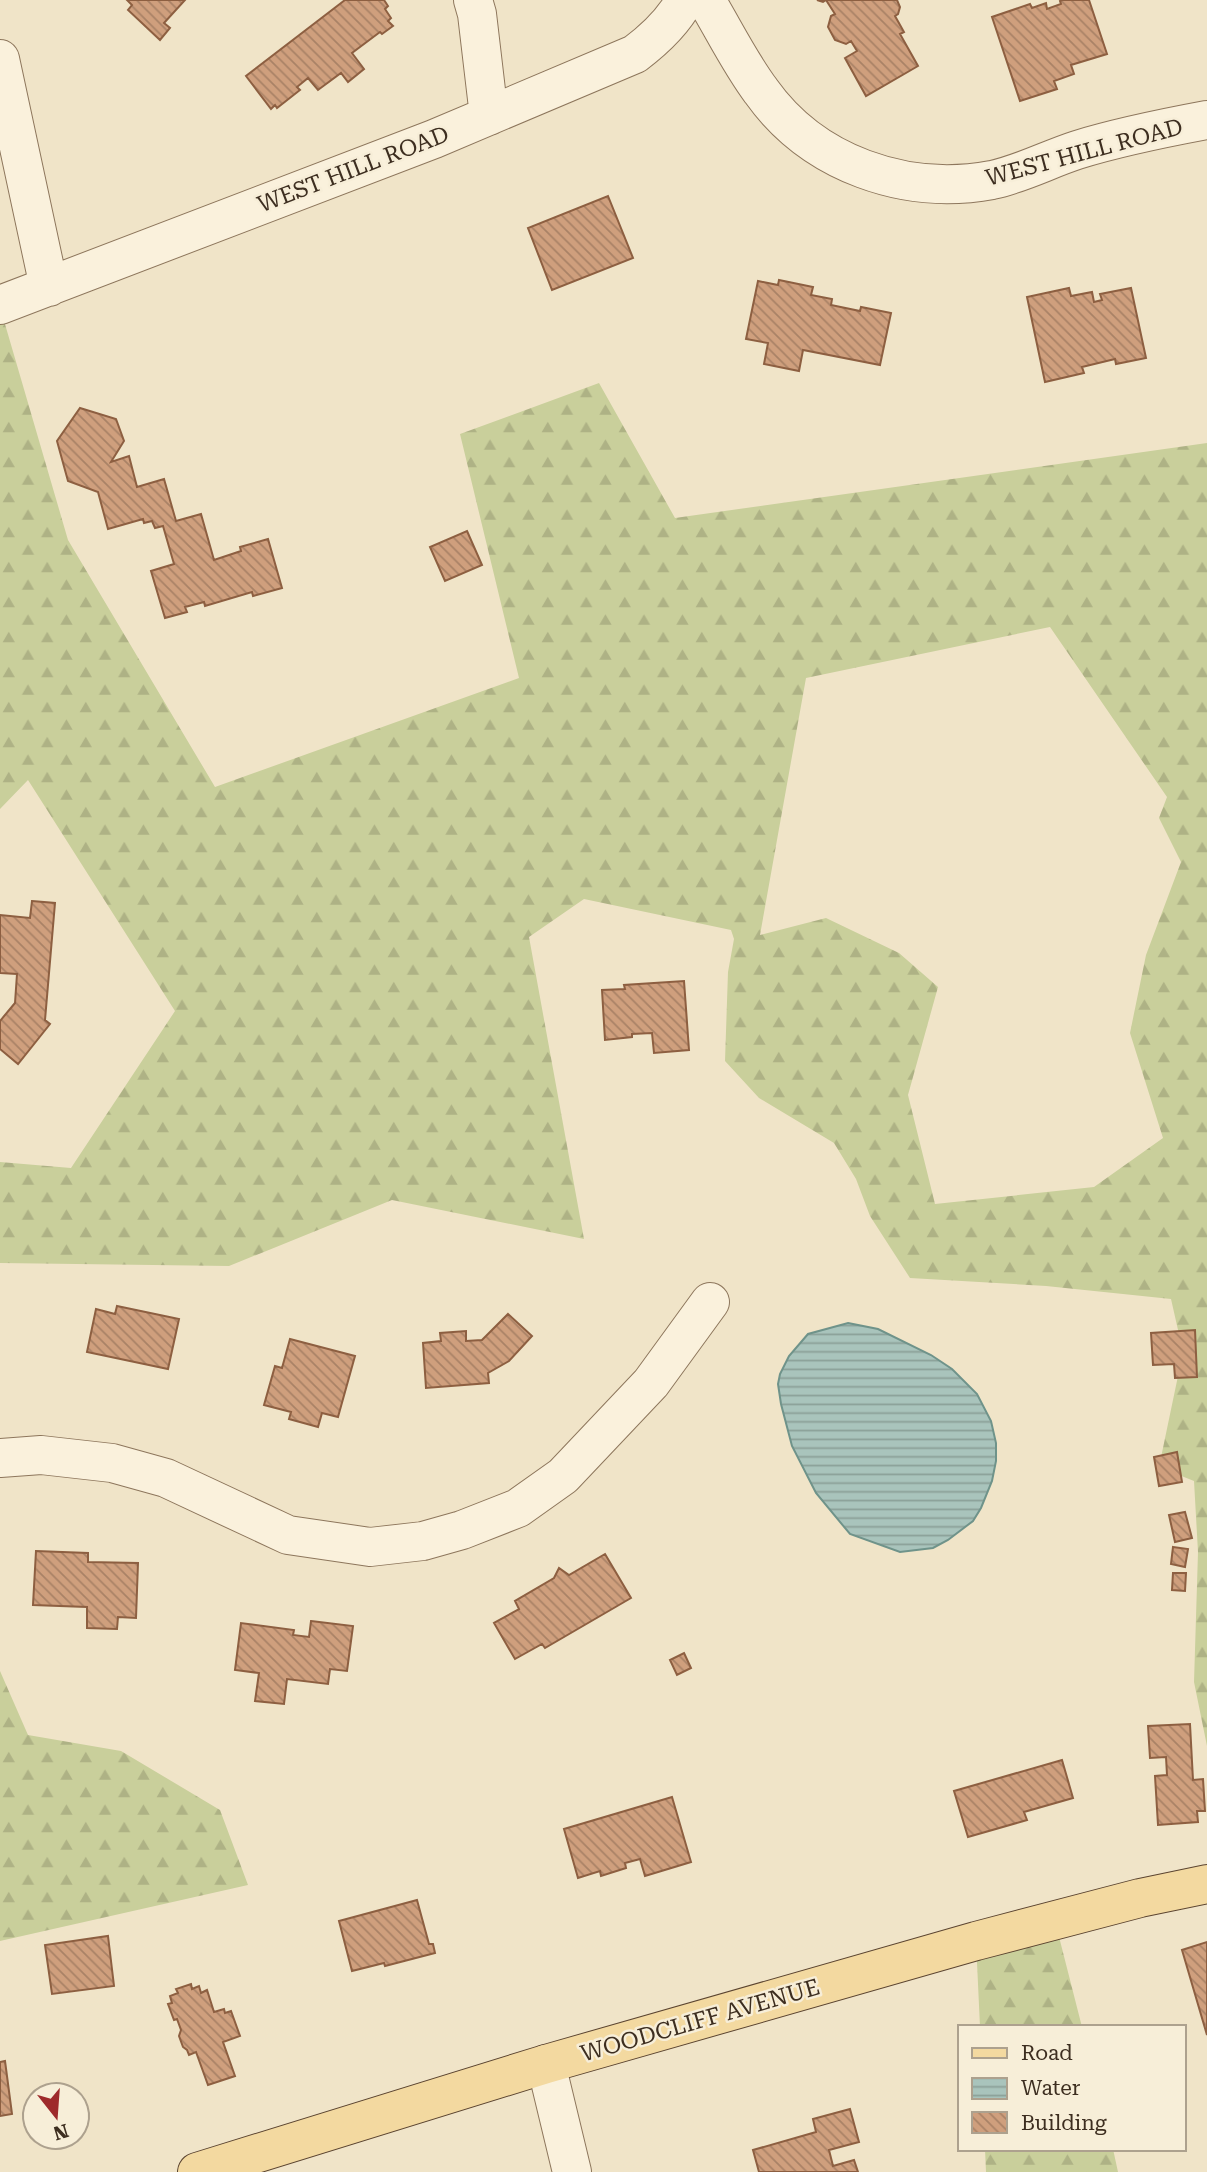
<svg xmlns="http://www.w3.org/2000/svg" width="1207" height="2172" font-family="'Roboto Serif',serif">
  <defs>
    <pattern id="forest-firs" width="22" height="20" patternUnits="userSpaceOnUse" patternTransform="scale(1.75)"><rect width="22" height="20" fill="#c9cf9b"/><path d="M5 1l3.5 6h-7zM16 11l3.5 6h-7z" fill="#aeb285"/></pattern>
    <pattern id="water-rules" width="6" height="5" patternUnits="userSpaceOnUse" patternTransform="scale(1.75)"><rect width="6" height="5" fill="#a9c4bc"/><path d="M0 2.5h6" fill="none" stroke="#8ba098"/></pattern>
    <pattern id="building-back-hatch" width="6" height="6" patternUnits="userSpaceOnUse" patternTransform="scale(1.75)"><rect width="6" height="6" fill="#cf9f7d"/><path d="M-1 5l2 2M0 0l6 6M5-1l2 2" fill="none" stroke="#a98266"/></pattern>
  </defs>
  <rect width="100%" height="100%" fill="#f0e4c8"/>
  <path fill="url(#forest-firs)" fill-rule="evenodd" d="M0 307 68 540 215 787 519 678 460 434 599 383 675 518 1207 443V1746L1194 1682 1198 1552 1194 1481 1159 1467 1183 1352 1171 1299 1046 1286 910 1278 870 1216 856 1179 834 1143 759 1098 725 1061 728 972 734 939 731 930 584 899 529 937 584 1239 392 1200 229 1266 0 1263V1162L71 1168 175 1011 28 780 0 809ZM1050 627 1167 797 1159 818 1181 862 1146 955 1130 1033 1163 1138 1094 1187 935 1204 908 1095 938 987 899 953 826 918 760 935 806 678Z
    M0 1671 28 1735 121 1751 220 1810 248 1885 0 1941Z
    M1055 1921 1082 2027H980L976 1941Z
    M985 2149H1113L1118 2172H986Z"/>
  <path fill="url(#water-rules)" stroke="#6f938a" stroke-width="2" d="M848 1323 878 1329 931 1355 952 1369 977 1394 991 1421 996 1443V1461L992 1481 981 1508 973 1521 948 1540 933 1548 900 1552 850 1534 816 1493 792 1446 781 1404 778 1384 780 1374 789 1356 808 1334Z"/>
  <path fill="url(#building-back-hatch)" stroke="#8d5f41" stroke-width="2" d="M127 0H185L164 23 170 28 160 40 128 10 132 5Z
    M345 0H384L388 6 385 9 391 18 388 21 393 26 382 34 380 32 352 53 364 69 348 82 341 73 318 90 308 78 297 87 300 90 277 108 275 105 271 109 246 76Z
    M817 0H897L900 7 898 14 895 16 904 32 900 34 918 66 866 96 845 58 857 51 851 41 846 44 835 40 828 27 831 16 835 14 826 0 823 2Z
    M1089 0 1107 54 1071 65 1074 74 1054 81 1057 89 1020 101 992 17 1030 4 1032 8 1046 3 1047 9 1061 4 1060 1 1062 0Z
    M608 196 633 258 552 290 528 228Z
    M779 280 813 287 811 295 832 299 831 305 860 311 861 307 891 313 880 365 803 350 799 371 764 364 768 343 746 339 758 281 778 285Z
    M1069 288 1071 296 1092 292 1094 302 1102 300 1100 294 1131 288 1146 358 1116 364 1115 359 1082 367 1084 373 1045 382 1027 297Z
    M80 408 116 419 124 441 111 462 129 456 137 487 164 479 176 521 201 514 214 560 241 551 240 547 268 539 282 588 253 596 252 592 205 606 204 602 185 607 187 612 165 618 151 571 174 564 163 526 155 528 152 521 144 523 143 519 108 529 98 492 68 481 57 441Z
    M467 531 482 565 445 581 430 547Z
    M32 901 55 903 45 1020 50 1024 18 1064 0 1049V1021L15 1003 17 974 0 973V915L30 918Z
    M684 981 689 1050 654 1053 652 1033 632 1034V1037L605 1040 602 990 625 989 624 985Z
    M117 1306 179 1319 168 1369 87 1352 96 1309 115 1314Z
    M508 1314 532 1336 509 1361 488 1373 489 1383 426 1388 423 1343 441 1341 440 1333 466 1331V1341L482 1340Z
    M1195 1330 1197 1377 1175 1378 1174 1364 1153 1365 1151 1333Z
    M290 1339 355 1356 338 1417 322 1413 318 1427 289 1419 291 1412 264 1405 275 1366 282 1368Z
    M1177 1452 1182 1482 1159 1486 1154 1457Z
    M1185 1512 1192 1538 1175 1542 1169 1515Z
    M1173 1547 1188 1549 1185 1567 1171 1564Z
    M36 1551 88 1553V1562L138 1563 136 1618 118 1617 117 1629 87 1628V1607L33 1605Z
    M605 1554 631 1598 545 1648 542 1644 515 1659 494 1623 519 1609 515 1601 554 1578 559 1568 569 1575Z
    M1173 1573H1186L1185 1591 1172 1590Z
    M311 1621 353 1626 347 1671 330 1669 328 1684 287 1679 284 1704 255 1701 259 1673 235 1670 241 1623 294 1630 293 1635 309 1637Z
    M684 1653 691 1668 677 1675 670 1660Z
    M1190 1724 1193 1780 1203 1779 1205 1811H1197L1198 1822 1158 1825 1155 1776 1167 1775 1166 1757 1150 1758 1148 1726Z
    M1062 1760 1073 1798 1024 1812 1027 1820 968 1837 954 1791Z
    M672 1797 691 1862 645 1876 640 1859 625 1863 626 1868 601 1876 600 1871 578 1878 564 1829Z
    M417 1900 429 1944H433L435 1953 385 1966 384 1963 352 1971 339 1921Z
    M108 1936 114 1986 52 1994 45 1945Z
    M1207 1942V2035L1182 1950Z
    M191 1984 192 1989 199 1986 201 1993 207 1990 214 2012 224 2009 225 2013 231 2011 240 2036 223 2042 235 2076 208 2085 196 2052 189 2055 187 2050 183 2047 179 2036 181 2030 177 2019 174 2020 168 2004 172 2003 170 1996 178 1993 176 1989Z
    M5 2061 12 2114 0 2116V2062Z
    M850 2109 859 2142 829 2150 833 2166 854 2160 858 2172H759L753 2150 816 2132 813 2119Z"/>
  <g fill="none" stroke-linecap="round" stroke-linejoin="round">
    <defs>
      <path id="minor" d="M473 0 477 14 489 116
        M706 0C724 30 740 63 761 91 813 164 905 196 992 180 1021 174 1049 159 1077 150 1119 137 1164 128 1207 120
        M0 59 49 287
        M0 305 434 139 635 54C655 39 673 22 685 0
        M0 1458 41 1455 112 1463 166 1478 288 1535 370 1547 423 1541 462 1530 518 1508 563 1476 651 1383 710 1302
        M546 2064 572 2172"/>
      <path id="major" d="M197 2172 546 2064 976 1941 1140 1898 1207 1884"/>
    </defs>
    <use href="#minor" stroke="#8d765c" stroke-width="40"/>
    <use href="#major" stroke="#5b4430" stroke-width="40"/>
    <use href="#minor" stroke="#faf1dc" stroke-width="38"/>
    <use href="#major" stroke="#f3d9a0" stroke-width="38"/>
  </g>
  <g text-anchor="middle" stroke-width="5" stroke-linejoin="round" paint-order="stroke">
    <g font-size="23" fill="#3d2e20" stroke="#f7eed8">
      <text transform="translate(1084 152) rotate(-15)" y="8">WEST HILL ROAD</text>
      <text transform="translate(353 169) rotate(-21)" y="8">WEST HILL ROAD</text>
      <text transform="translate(700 2020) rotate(-16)" y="8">WOODCLIFF AVENUE</text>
    </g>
  </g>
  <rect x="958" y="2025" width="228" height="126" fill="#f7eed8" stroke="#ada18e" stroke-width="2"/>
  <rect x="972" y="2048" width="35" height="10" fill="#f3d9a0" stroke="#ada18e" stroke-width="2"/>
  <text x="1021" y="2060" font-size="21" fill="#3d2e20">Road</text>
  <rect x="972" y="2078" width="35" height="21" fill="url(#water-rules)" stroke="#ada18e" stroke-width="2"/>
  <text x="1021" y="2095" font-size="21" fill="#3d2e20">Water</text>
  <rect x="972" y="2112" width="35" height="21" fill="url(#building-back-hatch)" stroke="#ada18e" stroke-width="2"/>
  <text x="1021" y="2130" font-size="21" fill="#3d2e20">Building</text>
  <g transform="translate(56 2116) rotate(163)"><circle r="33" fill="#f7eed8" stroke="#ada18e" stroke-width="2"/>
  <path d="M0-5L12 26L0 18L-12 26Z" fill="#9e2a2b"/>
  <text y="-10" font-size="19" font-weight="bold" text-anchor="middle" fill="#3d2e20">N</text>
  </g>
</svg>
